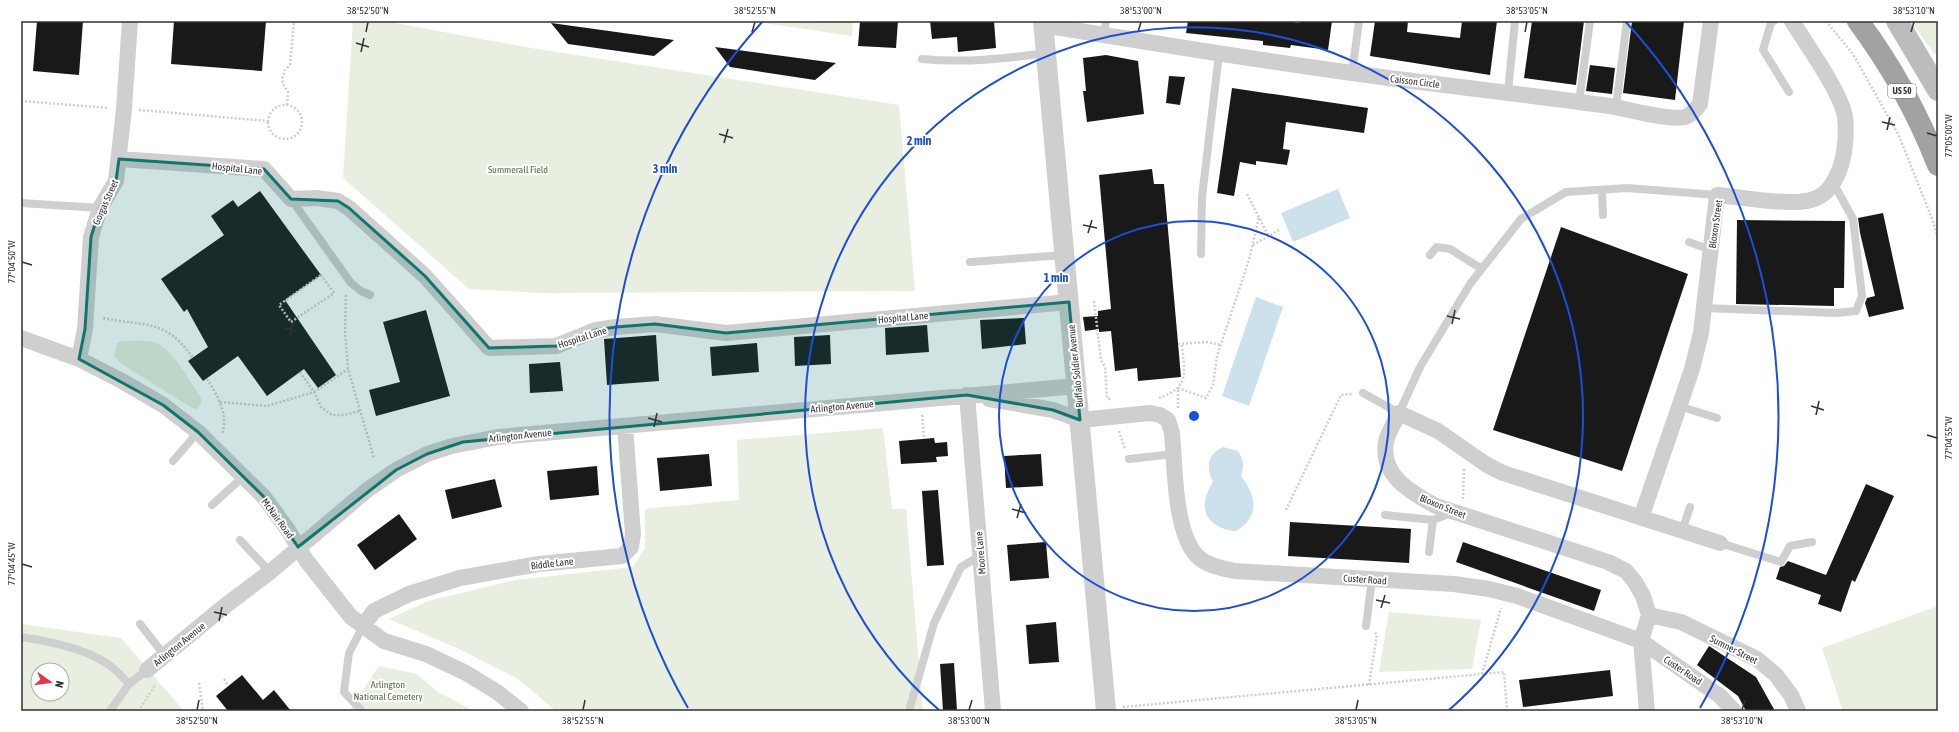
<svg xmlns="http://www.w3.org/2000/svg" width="1959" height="732" font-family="'Asap Condensed',sans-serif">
  <rect width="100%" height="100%" fill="#fff"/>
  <path fill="#e8eee0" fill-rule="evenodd" d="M353 21H384L531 48 899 105 915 291 542 293 469 289 343 178Z
    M750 21H853L852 36Z
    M1910 21H1938V58Z
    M122 341C132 341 144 340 153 342 173 347 190 382 201 398 202 403 201 405 197 409L192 408 120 363 114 356 117 343Z
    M883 428 892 509H906L923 711H556L518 679 457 648 389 619 428 601 515 580 633 567 645 548V509L739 500 737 440Z
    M1938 606V711H1843L1822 648Z
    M1389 612 1481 620 1472 669 1379 672Z
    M21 624 121 638 184 711H21ZM38 670H62V694H38Z
    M379 666 417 674 438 692 474 711H349Z"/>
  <path fill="#cde1ed" d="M1338 189 1350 218 1293 242 1281 213Z
    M1256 297 1283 307 1249 406 1222 396Z
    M1223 447 1238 451C1244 460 1244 466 1241 476 1257 496 1260 517 1236 531 1219 530 1202 520 1205 501 1206 494 1210 487 1213 481 1205 467 1208 454 1223 447Z"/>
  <path fill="#191919" d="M37 21H83L79 75 33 71Z
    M174 21H266L262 71 171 64Z
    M860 21H898L896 48 858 46Z
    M930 21H994L996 48 958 52 957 37 932 39Z
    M1188 21H1286L1299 23V21H1332L1328 50 1291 45 1290 48 1263 45V41L1186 33Z
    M1375 21H1408L1407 32 1460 38 1462 21H1497L1490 75 1370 56Z
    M1532 21H1584L1576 85 1524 78Z
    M1632 21H1684L1675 100 1623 93Z
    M551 23 674 40 654 56 568 44Z
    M715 47 836 63 815 80 730 67Z
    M1106 55 1138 61 1144 114 1087 122 1083 91H1086L1083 58Z
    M1590 65 1615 68 1612 94 1586 91Z
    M1169 76 1185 77 1180 105 1166 103Z
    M1232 88 1368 108 1364 133 1286 122 1283 149 1290 150 1287 165 1256 161V165L1240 162 1234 196 1217 193Z
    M1152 169 1154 184H1164L1181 377 1138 381 1137 368 1115 371 1111 331 1099 332V329L1085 331 1083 317 1098 316V311L1111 309 1099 175Z
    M260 191 321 275 285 300 336 375 318 388 304 369 267 396 238 356 203 381 188 361 208 347 187 309 184 312 161 279 224 235 211 216 233 200 238 207Z
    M1883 213 1904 309 1869 317 1865 303 1867 298 1875 296 1860 233 1858 218Z
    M1737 220 1845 221 1844 288H1834V306L1736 304Z
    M1561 227 1688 274 1622 471 1493 430Z
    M426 310 450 396 376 416 369 390 400 382 383 322Z
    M1024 318 1026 344 982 349 980 320Z
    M927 325 929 352 886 355 885 328Z
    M656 335 659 381 607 385 604 339Z
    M830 335 831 364 795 366 794 337Z
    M757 343 759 372 712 376 710 347Z
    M560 362 563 391 530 393 529 364Z
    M934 438 935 443 947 442 948 456 936 457 937 462 901 464 899 441Z
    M709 454 712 486 660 491 657 458Z
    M1041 454 1043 486 1006 488 1004 456Z
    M597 466 599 495 550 500 547 471Z
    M495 479 502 507 452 519 445 490Z
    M1866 484 1894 496 1855 582 1852 580 1841 612 1818 604 1821 595 1776 579 1780 567 1784 566 1788 561 1826 575Z
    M938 490 944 565 927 566 922 491Z
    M399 514 417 539 375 570 357 545Z
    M1290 522 1411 529 1409 563 1288 556Z
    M1046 542 1049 578 1010 581 1007 545Z
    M1463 542 1601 590 1594 611 1456 562Z
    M1056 622 1059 662 1029 664 1026 625Z
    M1709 646 1756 677 1775 711H1746L1738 696 1697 665Z
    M954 663 957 711H943L940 664Z
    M1610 670 1613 696 1523 707 1519 680Z
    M242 675 263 700 274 690 291 711H228L216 696Z"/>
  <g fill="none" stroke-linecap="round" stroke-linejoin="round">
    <path stroke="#cfcfcf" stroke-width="2.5" stroke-dasharray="2 2" stroke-linecap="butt" d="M1826 21 1853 54 1899 136 1933 221 1938 239
      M21 101 109 108
      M287 105 288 92 284 86 282 79 285 70 290 65 294 21
      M268 122a17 17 0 1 1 34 0a17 17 0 1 1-34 0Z
      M139 110 268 121
      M1247 194 1268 235
      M1253 245 1279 230
      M321 275 334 293 291 322 279 305Z
      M346 295 345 332 348 369 374 458
      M1094 301 1101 360 1105 367 1107 398 1111 400
      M103 318C146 327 165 318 193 358
      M1178 344 1207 342 1221 345
      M300 372 314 392 321 407 332 415H344L360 411
      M207 379C217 394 229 415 222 434
      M1159 398C1191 387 1184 372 1182 344
      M220 402 267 406 314 392 348 369
      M1178 408V388L1206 398 1213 385 1217 356 1249 260 1259 217
      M922 415 924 439
      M1119 431 1125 449
      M1463 499 1464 468
      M1286 510 1341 395 1352 394
      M1482 674 1501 608
      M224 679 228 685
      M199 683 203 711
      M1369 685 1377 634 1374 632
      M1123 707 1504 672 1507 711
      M138 711 156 684"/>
    <path stroke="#cfcfcf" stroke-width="8" d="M1774 21 1771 23 1763 50 1789 92
      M1104 35 1106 21
      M922 59C964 63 1004 59 1046 53
      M1352 73 1359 21
      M1508 92 1515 21
      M1579 102 1590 21
      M1616 107 1627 21
      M1602 190 1603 215
      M291 199 351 283 361 291 370 295
      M21 203 100 208
      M1689 242 1711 250
      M1201 254 1202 197 1219 54
      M1430 255 1437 247 1450 249 1482 269
      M970 262 1064 255
      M1704 308 1836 313 1856 311 1862 296 1853 219 1834 184
      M1363 393 1399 413 1420 367 1470 284 1521 219 1566 192 1627 188 1717 195
      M1679 406 1717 418
      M1129 459 1174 454
      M173 461 198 432
      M212 505 244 476
      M1385 515 1433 520 1451 513
      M1682 531 1690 507
      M240 540 270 572
      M1720 543 1781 562 1790 546 1812 542
      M1429 552 1433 520
      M140 624 165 656
      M1366 626 1372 579
      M21 637C48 641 93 650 114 669 119 673 124 679 129 684
      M110 711 129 684 147 670
      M362 711 344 692 349 653 363 626
      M909 711 934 623 961 567 980 556"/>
    <path stroke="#cfcfcf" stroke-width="16" d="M1043 25C1146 42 1249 59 1352 73 1438 85 1523 94 1609 106 1629 109 1668 121 1685 117 1692 115 1696 109 1700 104L1711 21
      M119 159 264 169 291 199 317 198 338 201 349 208 425 276 489 348 556 346 596 330 616 327 655 324 726 333 1069 302
      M21 338 79 359 122 381 163 405 198 432 264 497 288 530 306 560 351 617 384 641 426 654 466 673 497 692 521 711
      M79 359 85 329 91 237 100 208 116 181 124 109 130 21
      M967 395 993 711
      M989 399 1053 410 1080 420 1150 413 1160 415 1168 420 1172 433C1175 466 1174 534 1198 557 1208 566 1222 568 1235 571L1454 584 1489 589 1517 596 1641 641 1720 696 1734 711
      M1641 518 1692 369 1701 333 1717 195C1740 197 1789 206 1811 200 1826 196 1833 185 1839 171 1845 156 1847 133 1845 117 1841 92 1806 44 1792 21
      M1649 615 1681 622 1757 659 1776 675 1791 695 1798 711
      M363 626 374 611 409 594 460 578 539 564 622 556 631 547 633 534 625 426
      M147 670 221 609 270 572 366 491 396 470 427 454 452 446 498 437 1077 386
      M1647 711 1641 641 1649 615 1643 596 1635 582 1626 571 1608 562 1436 506C1410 492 1380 475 1386 442 1388 432 1395 422 1399 413L1438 431 1487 465 1503 473 1720 543"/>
    <path stroke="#cfcfcf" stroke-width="20" d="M1043 21 1106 711"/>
    <path stroke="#bcbcbc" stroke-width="22" d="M1897 21 1938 90"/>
    <path stroke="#a2a2a2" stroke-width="22" d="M1858 21C1890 64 1918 114 1938 165"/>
  </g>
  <path fill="#0f766e" fill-opacity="0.2" stroke="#0f766e" stroke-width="3" stroke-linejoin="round" d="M119 159 264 169 291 199 338 201 349 208 425 276 489 348 556 346 596 330 616 327 655 324 726 333 1069 302 1080 420 1053 410 967 395 463 442 427 454 396 470 298 547 264 497 198 432 163 405 79 359 85 329 91 237 100 208 116 181Z"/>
  <path fill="none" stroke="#323232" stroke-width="1.5" d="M366 32 368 22M752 32 755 22M1138 32 1141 22M1525 32 1527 22M1911 32 1914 22M356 43 369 47M361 52 364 38M1882 122 1895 125M1887 130 1890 117M1927 133 1937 136M719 134 733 138M724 143 728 129M1083 225 1097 228M1088 233 1092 220M22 262 32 265M1447 316 1460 319M1452 324 1455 310M285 328 298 331M290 336 293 323M1811 406 1824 410M1816 415 1819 401M648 418 662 422M654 427 657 413M1927 435 1937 438M1012 509 1026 513M1017 518 1021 504M22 564 32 567M1376 600 1390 603M1381 608 1385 595M214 612 227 615M219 621 222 607M197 710 199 700M583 710 585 700M969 710 972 700M1356 710 1358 700M1742 710 1745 700"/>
  <g fill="none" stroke="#1d4ed8" stroke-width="2">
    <circle cx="1194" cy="416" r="195"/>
    <path d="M939 710A389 389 0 1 1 1449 710"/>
    <path d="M688 708A584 584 0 0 1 763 21M1625 21A584 584 0 0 1 1700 708"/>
  </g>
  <g text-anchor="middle" stroke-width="4" stroke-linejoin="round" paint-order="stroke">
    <rect fill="#fff" stroke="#707070" stroke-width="1" x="1888" y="84" width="28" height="14" rx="3"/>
    <g font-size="9" font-weight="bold" fill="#323232">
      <text x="1902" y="94">US 50</text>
    </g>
    <g font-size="10" fill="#323232" stroke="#fff">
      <text transform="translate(1415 81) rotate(7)" y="4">Caisson Circle</text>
      <text transform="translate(237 168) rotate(6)" y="4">Hospital Lane</text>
      <text transform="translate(105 202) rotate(-66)" y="4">Gorgas Street</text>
      <text transform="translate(1715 224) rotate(-82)" y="4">Bloxon Street</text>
      <text transform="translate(903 317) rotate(-5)" y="4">Hospital Lane</text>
      <text transform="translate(582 337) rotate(-18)" y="4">Hospital Lane</text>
      <text transform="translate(1075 366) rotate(-96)" y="4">Buffalo Soldier Avenue</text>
      <text transform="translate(842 406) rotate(-5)" y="4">Arlington Avenue</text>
      <text transform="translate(520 435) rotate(-6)" y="4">Arlington Avenue</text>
      <text transform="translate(1443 506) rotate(22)" y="4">Bloxon Street</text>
      <text transform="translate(278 518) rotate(54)" y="4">McNair Road</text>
      <text transform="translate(980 553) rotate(-95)" y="4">Moore Lane</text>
      <text transform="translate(552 563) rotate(-7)" y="4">Biddle Lane</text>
      <text transform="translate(1365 579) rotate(4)" y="4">Custer Road</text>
      <text transform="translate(179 644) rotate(-39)" y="4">Arlington Avenue</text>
      <text transform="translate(1734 649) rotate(27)" y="4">Sumner Street</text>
      <text transform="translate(1683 670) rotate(34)" y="4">Custer Road</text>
    </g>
    <g font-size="10" fill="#556e3e" stroke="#fff">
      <text x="518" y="173">Summerall Field</text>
      <text x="388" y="688">Arlington<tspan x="388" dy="12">National Cemetery</tspan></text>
    </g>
  </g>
  <circle cx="1194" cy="416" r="6" fill="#1d4ed8" stroke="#fff" stroke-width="2"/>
  <g font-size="12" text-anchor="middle" font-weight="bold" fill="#1d4ed8" stroke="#fff" stroke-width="4" stroke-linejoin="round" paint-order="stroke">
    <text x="919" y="145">2 min</text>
    <text x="665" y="173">3 min</text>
    <text x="1056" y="282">1 min</text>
  </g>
  <rect width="1959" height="732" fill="none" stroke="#ffffff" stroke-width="44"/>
  <g transform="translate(50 682) rotate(104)"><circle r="19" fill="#ffffff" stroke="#adadad"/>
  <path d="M0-3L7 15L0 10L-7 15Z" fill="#e43846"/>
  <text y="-6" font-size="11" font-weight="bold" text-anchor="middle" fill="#323232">N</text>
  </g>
  <rect x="22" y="22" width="1915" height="688" fill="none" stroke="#323232" stroke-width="1.5"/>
  <g font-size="10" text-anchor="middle" fill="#323232">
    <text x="368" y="14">38°52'50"N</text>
    <text x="755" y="14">38°52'55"N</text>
    <text x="1141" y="14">38°53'00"N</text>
    <text x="1527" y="14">38°53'05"N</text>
    <text x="1914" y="14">38°53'10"N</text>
    <text transform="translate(1948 136) rotate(-90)" y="4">77°05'00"W</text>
    <text transform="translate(11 262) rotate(-90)" y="4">77°04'50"W</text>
    <text transform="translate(1948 438) rotate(-90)" y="4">77°04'55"W</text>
    <text transform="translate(11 564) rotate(-90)" y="4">77°04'45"W</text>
    <text x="197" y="724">38°52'50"N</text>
    <text x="583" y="724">38°52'55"N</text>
    <text x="969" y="724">38°53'00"N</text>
    <text x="1356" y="724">38°53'05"N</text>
    <text x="1742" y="724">38°53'10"N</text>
  </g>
</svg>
